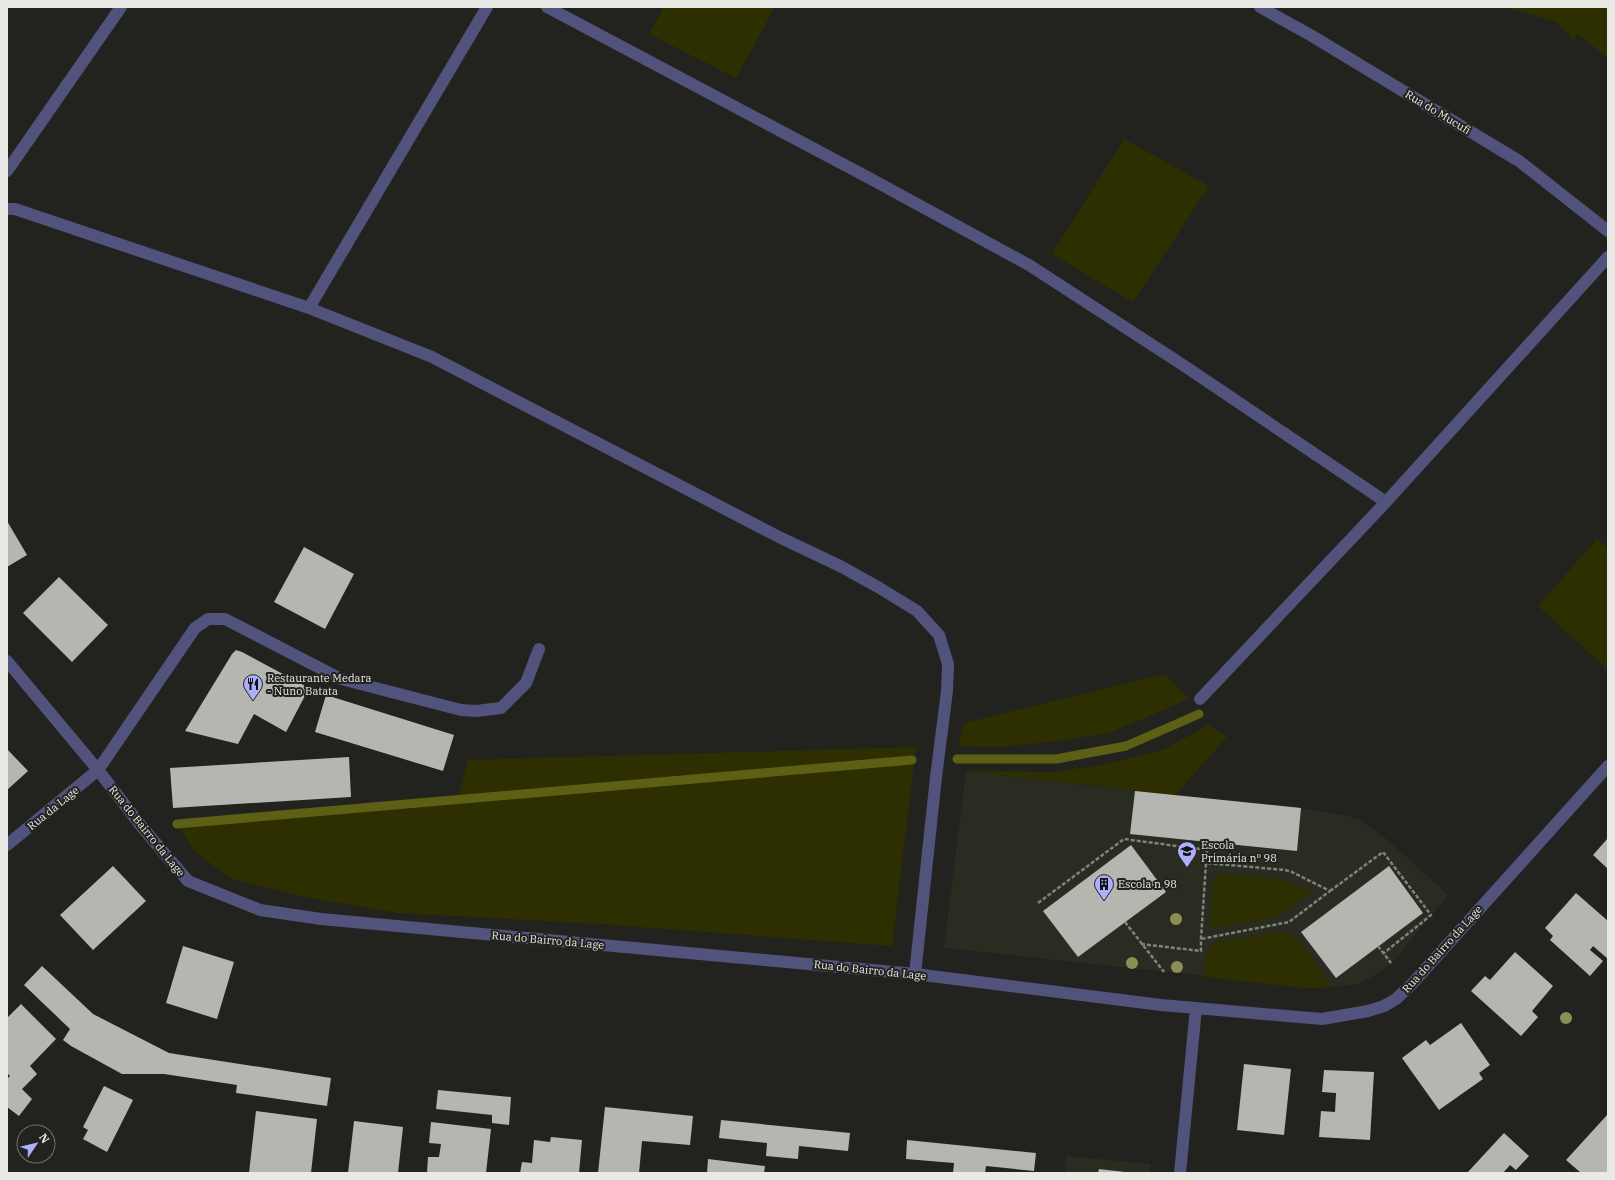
<svg xmlns="http://www.w3.org/2000/svg" width="1615" height="1180" font-family="'IBM Plex Serif',serif">
  <rect width="100%" height="100%" fill="#22231e"/>
  <path fill="#2b2c21" d="M966 771 1135 791 1309 809 1347 816 1360 820 1389 841 1448 895 1393 962 1376 974 1359 984 1320 988 944 948Z
    M1066 1156 1151 1164 1150 1173H1065Z"/>
  <path fill="#2d2f00" d="M664 7H775L736 78 649 34Z
    M1503 7H1608V58L1578 34 1573 40 1557 22Z
    M1124 139 1209 186 1133 302 1052 254Z
    M1597 539 1608 549V670L1538 606Z
    M1164 674 1189 699 1109 733 1050 742 999 747 958 746 964 723Z
    M1208 725 1227 737 1175 795 966 771 1054 772 1101 765 1163 750Z
    M916 747 892 946 600 924 399 913 309 898 232 879 194 851 177 824 457 800 468 760Z
    M1220 874 1280 879 1312 891 1285 912 1274 918 1213 928 1210 924 1213 881 1215 875Z
    M1284 931 1298 940 1332 987 1320 988H1304L1205 977C1206 966 1204 951 1213 943Z"/>
  <g fill="none" stroke-linecap="round" stroke-linejoin="round">
    <path stroke="#5c5f14" stroke-width="9" d="M957 759H1056L1126 746 1199 714
      M177 824 912 760"/>
  </g>
  <path fill="#b5b6af" d="M7 521 27 555 7 567Z
    M304 547 354 574 325 629 274 602Z
    M59 577 108 625 72 662 23 613Z
    M236 650 242 652 309 688 286 732 254 714 238 744 185 731 232 654Z
    M326 695 454 735 443 771 315 732Z
    M7 749 28 771 7 790Z
    M349 757 351 797 173 808 170 768Z
    M1135 791 1301 808 1297 851 1130 834Z
    M1608 838V869L1593 855Z
    M1131 845 1166 892 1078 957 1043 911Z
    M113 866 146 901 93 950 60 915Z
    M1389 866 1423 913 1336 978 1301 932Z
    M1576 893 1608 921V959L1593 946 1590 950 1603 961 1590 976 1550 940 1553 936 1545 928Z
    M183 946 234 962 217 1019 166 1003Z
    M1515 952 1553 986 1532 1011 1538 1017 1521 1036 1471 991 1485 976 1490 980Z
    M42 966 93 1014 169 1053 331 1078 327 1106 236 1093 237 1085 164 1074H122L71 1046 63 1040 70 1029 24 985Z
    M21 1004 56 1039 30 1066 37 1074 22 1089 32 1099 19 1116 7 1107V1079L10 1076 7 1073V1018Z
    M1461 1023 1490 1065 1479 1073 1483 1079 1439 1110 1402 1058 1426 1040 1430 1045Z
    M1244 1064 1291 1069 1284 1135 1237 1130Z
    M1324 1070 1374 1072 1370 1140 1319 1137 1321 1111 1335 1112 1336 1093 1322 1092Z
    M104 1086 133 1100 107 1152 83 1139 88 1130 83 1127Z
    M438 1090 511 1097 509 1125 492 1123V1115L436 1109Z
    M605 1107 693 1116 690 1145 642 1141 639 1173H598Z
    M256 1111 317 1119 311 1173H249Z
    M1608 1114V1173H1581L1566 1160Z
    M721 1120 850 1133 848 1151 799 1146 798 1159 766 1156 767 1143 719 1138Z
    M354 1121 403 1127 398 1173H348Z
    M431 1122 491 1129 486 1173H427L428 1157H439L441 1144 429 1143Z
    M1504 1133 1529 1156 1516 1170 1510 1165 1503 1173H1467Z
    M551 1137 582 1140 579 1173H520L522 1162 532 1163 534 1140 550 1142Z
    M907 1140 1036 1153 1034 1171 986 1166 985 1173H953L954 1163 906 1159Z
    M708 1159 765 1166 764 1173H707Z
    M1099 1169 1125 1172V1173H1098Z"/>
  <g fill="none" stroke-linecap="round" stroke-linejoin="round">
    <path stroke="#81827e" stroke-width="2.5" stroke-dasharray="4 2" stroke-linecap="butt" d="M1330 891 1383 852 1431 915 1384 953
      M1038 903 1124 839 1207 850 1206 863
      M1125 922 1164 972
      M1141 944 1201 951V939L1206 863 1285 870 1292 872 1330 891 1289 922 1201 939
      M1378 946 1391 963"/>
    <path stroke="#52537d" stroke-width="12" d="M547 7 871 179 1029 265 1183 365 1386 502
      M1260 7 1312 36 1519 161 1608 231
      M7 171 121 7
      M7 209H15L309 308 432 357 779 537 840 566 878 587 917 611 939 635 948 664 947 691 936 777 915 974
      M309 308 487 7
      M7 661 98 770 142 827 188 881 260 910 321 919 915 974 1161 1005 1322 1019 1368 1011 1384 1006 1396 999 1412 984 1608 766
      M1200 699 1386 502 1608 257
      M7 845 98 770 195 628 208 619H225L341 679 461 710 476 711 501 708 526 683 539 649
      M1180 1173 1196 1008"/>
  </g>
  <g fill="#8b8f56">
    <circle cx="1176" cy="919" r="6"/>
    <circle cx="1132" cy="963" r="6"/>
    <circle cx="1177" cy="967" r="6"/>
    <circle cx="1566" cy="1018" r="6"/>
  </g>
  <defs>
    <symbol id="restaurant-pin" viewBox="-11 -11 22 30"><path d="M0 17L-7.5 6A9.5 9.5 0 1 1 7.5 6Z" fill="#adaffb" stroke="#22231e"/><path d="M-5-6h1v4h1v-4h1v4h1v-4h1v5L-1.5 .5V6h-2V.5L-5-1ZM5-6V6H3V1.5H1.5Q1.5-4 5-6Z" fill="#111"/></symbol>
    <symbol id="school-pin" viewBox="-11 -11 22 30"><path d="M0 17L-7.5 6A9.5 9.5 0 1 1 7.5 6Z" fill="#adaffb" stroke="#22231e"/><path d="M0-5L7-2L0 1L-7-2ZM-4 1L0 2.5L4 1V4Q0 6-4 4Z" fill="#111"/></symbol>
    <symbol id="building-pin" viewBox="-11 -11 22 30"><path d="M0 17L-7.5 6A9.5 9.5 0 1 1 7.5 6Z" fill="#adaffb" stroke="#22231e"/><path d="M-4-6H4V6H1V3H-1V6H-4ZM-2.5-4.3h1.7v1.8h-1.7ZM.8-4.3h1.7v1.8H.8ZM-2.5-1h1.7V.8h-1.7ZM.8-1h1.7V.8H.8Z" fill="#111"/></symbol>
  </defs>
  <g fill-rule="evenodd">
    <use href="#restaurant-pin" x="242" y="673" width="22" height="30"/>
    <use href="#school-pin" x="1176" y="840" width="22" height="30"/>
    <use href="#building-pin" x="1093" y="873" width="22" height="30"/>
  </g>
  <g text-anchor="middle" stroke-width="4" stroke-linejoin="round" paint-order="stroke">
    <g font-size="11" fill="#e9e9e6" stroke="#22231e">
      <text transform="translate(1438 112) rotate(31)" y="4">Rua do Mucufi</text>
      <text transform="translate(53 808) rotate(-39)" y="4">Rua da Lage</text>
      <text transform="translate(147 831) rotate(51)" y="4">Rua do Bairro da Lage</text>
      <text transform="translate(548 940) rotate(5)" y="4">Rua do Bairro da Lage</text>
      <text transform="translate(1442 949) rotate(-48)" y="4">Rua do Bairro da Lage</text>
      <text transform="translate(870 970) rotate(6)" y="4">Rua do Bairro da Lage</text>
    </g>
    <g font-size="11" fill="#e9e9e6" stroke="#22231e" text-anchor="start">
      <text x="267" y="682">Restaurante Medara<tspan x="267" dy="13">- Nuno Batata</tspan></text>
      <text x="1201" y="849">Escola<tspan x="1201" dy="13">Primária nº 98</tspan></text>
      <text x="1118" y="888">Escola n 98</text>
    </g>
  </g>
  <rect width="1615" height="1180" fill="none" stroke="#e9e9e6" stroke-width="16"/>
  <g transform="translate(36 1144) rotate(55)"><circle r="19" fill="#22231e" stroke="#72726e"/>
  <path d="M0-3L7 15L0 10L-7 15Z" fill="#adaffb"/>
  <text y="-6" font-size="11" font-weight="bold" text-anchor="middle" fill="#e9e9e6">N</text>
  </g>
</svg>
